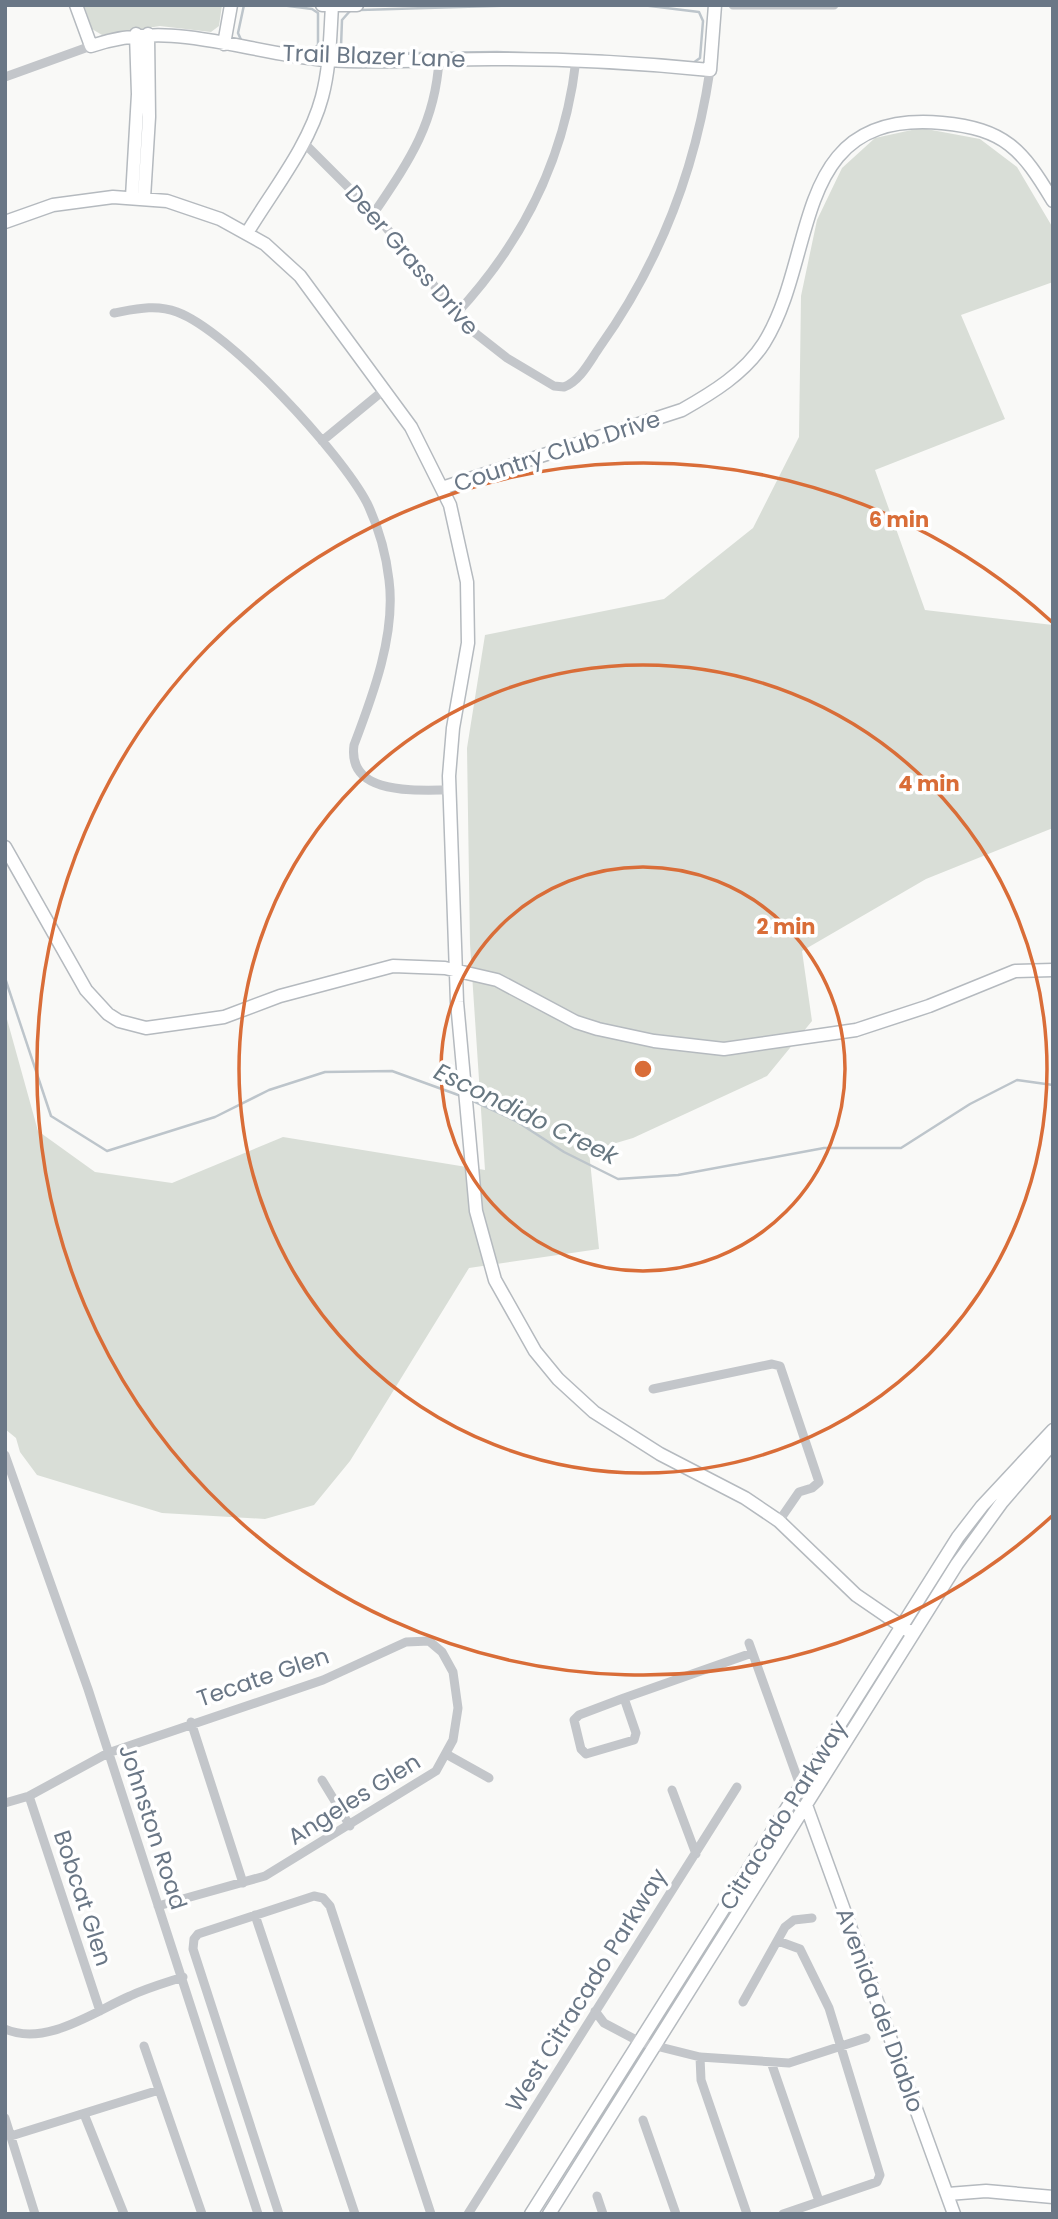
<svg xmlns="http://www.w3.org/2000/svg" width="1058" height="2219" font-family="Poppins,sans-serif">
  <rect width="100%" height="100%" fill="#f9f9f7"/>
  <path fill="#d9ded7" d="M84 5H222L219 26 211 32 160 26 102 35 92 29Z
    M921 128 980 139 1017 167 1053 228V282L961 315 1005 419 875 470 925 610 1053 625V828L926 879 802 951 812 1021 767 1076 633 1138 589 1151 599 1249 469 1268 350 1461 314 1505 265 1519 162 1513 37 1475 20 1452 16 1438 5 1429V1012L38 1131 95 1172 172 1183 283 1137 485 1170 470 944 467 748 485 635 664 599 753 528 799 437 801 296 817 220 842 168 875 138Z"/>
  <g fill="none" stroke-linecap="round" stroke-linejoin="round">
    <path stroke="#bdc5cb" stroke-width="2.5" d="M281 5 312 9 318 13V45L310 52
      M642 5 699 12 703 21 700 58 693 63
      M360 10 524 5
      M350 11 342 20 341 47 348 54 497 52 603 56
      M242 42 238 33 244 5
      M5 978 51 1116 107 1151 215 1117 269 1090 325 1072 392 1071 461 1096
      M471 1100 516 1121 564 1152 618 1179 678 1175 824 1148H901L970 1104 1017 1080 1053 1085"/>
    <defs>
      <path id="secondary" d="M76 5 91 46C174 18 242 53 327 60 385 64 444 58 503 59 572 59 641 63 710 70L715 5
        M322 5H357
        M224 44 231 5
        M132 197 138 94 136 34
        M144 198 149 117 148 34
        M5 222 53 205 113 197 167 201 220 219 265 244 300 276 411 427 450 505 467 582 468 643 453 728 449 776 457 1002 476 1211 495 1280 535 1351 558 1379 594 1412 660 1454 745 1498 779 1521 856 1595 913 1634
        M247 233C273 190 309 146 322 97 330 67 330 37 332 6
        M442 488 682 410C712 393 745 373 764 343 819 255 789 109 942 123 1005 129 1022 149 1053 201
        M5 847 86 990 108 1014 119 1021 146 1028 224 1017 280 996 393 966 445 968 497 980 576 1022 598 1029 654 1041 724 1049 856 1030 929 1006 1015 971 1053 970
        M806 1805 954 2214
        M948 2194 986 2191 1053 2197
        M531 2214 958 1537 982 1506 1053 1430
        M549 2214 957 1564 1002 1502 1053 1443"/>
    </defs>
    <use href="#secondary" stroke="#b5babf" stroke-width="15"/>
    <path stroke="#c3c6ca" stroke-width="9" d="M733 5H834
      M5 77 91 46
      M303 142 374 213 470 329 507 358 554 386 564 387C580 381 590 361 599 348 659 264 695 172 710 70
      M374 213C409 161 435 124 439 60
      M114 313C136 309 156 304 177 312 229 331 341 453 367 503 378 526 386 554 389 580 396 634 373 695 354 745 347 796 416 790 450 790
      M456 314C523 242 565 158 576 60
      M322 441 384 390
      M653 1389 772 1364 780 1366 819 1482 812 1488 799 1492 779 1521
      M5 1455 88 1689 258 2214
      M749 1643 801 1788
      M624 1698 636 1733 634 1740 586 1754 581 1749 574 1720 579 1715Z
      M624 1698 752 1653
      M191 1722 243 1883
      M446 1754 489 1778
      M322 1780 350 1826
      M672 1790 696 1854
      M29 1796 100 2011
      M5 1803 29 1796 108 1753 323 1680 406 1642 429 1641 442 1652 453 1672 458 1708 453 1740 436 1771 265 1876 158 1906
      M255 1915 355 2214
      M778 1941 800 1949 829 2008 880 2175 877 2182 783 2214
      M743 2002 785 1927 794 1920 812 1918
      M595 2011 604 2023 640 2042 700 2057 789 2063 866 2038
      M5 2029C46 2047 95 2011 130 1996 147 1988 165 1983 183 1977
      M144 2046 202 2214
      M700 2057 701 2080 747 2214
      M771 2062 819 2201
      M84 2114 124 2214
      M5 2118 35 2214
      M643 2120 676 2214
      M11 2136 159 2090
      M597 2196 603 2214
      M279 2214 193 1949 194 1939 198 1934 314 1896 323 1898 330 1906 431 2214
      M468 2214 737 1787"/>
    <use href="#secondary" stroke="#fff" stroke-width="12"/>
  </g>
  <g fill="none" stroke="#d96d38" stroke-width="3.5">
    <circle cx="643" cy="1069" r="202"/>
    <circle cx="643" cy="1069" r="404"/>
    <path d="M1052 1516A606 606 0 1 1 1052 622"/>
  </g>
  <g text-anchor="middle" stroke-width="7" stroke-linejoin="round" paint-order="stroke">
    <g font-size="23" fill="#6a7786" stroke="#fff">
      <text transform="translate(374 56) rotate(2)" y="8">Trail Blazer Lane</text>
      <text transform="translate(412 260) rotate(49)" y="8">Deer Grass Drive</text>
      <text transform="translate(557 451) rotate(-18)" y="8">Country Club Drive</text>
      <text transform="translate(263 1677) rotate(-19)" y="8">Tecate Glen</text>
      <text transform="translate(354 1799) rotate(-32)" y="8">Angeles Glen</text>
      <text transform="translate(783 1815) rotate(-58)" y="8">Citracado Parkway</text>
      <text transform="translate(153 1827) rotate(72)" y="8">Johnston Road</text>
      <text transform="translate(83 1898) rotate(72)" y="8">Bobcat Glen</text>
      <text transform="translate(586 1990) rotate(-58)" y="8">West Citracado Parkway</text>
      <text transform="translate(880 2010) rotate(70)" y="8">Avenida del Diablo</text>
    </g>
    <g font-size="24" font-style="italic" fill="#677781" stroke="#fff">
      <text transform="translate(526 1114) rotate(26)" y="8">Escondido Creek</text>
    </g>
  </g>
  <circle cx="643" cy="1069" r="10" fill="#d96d38" stroke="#fff" stroke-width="3.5"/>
  <g font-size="21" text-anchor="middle" font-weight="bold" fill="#d96d38" stroke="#fff" stroke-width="7" stroke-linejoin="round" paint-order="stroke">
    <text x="899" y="527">6 min</text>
    <text x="929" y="791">4 min</text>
    <text x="786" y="934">2 min</text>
  </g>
  <rect width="1058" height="2219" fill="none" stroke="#6a7786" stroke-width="14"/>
</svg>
